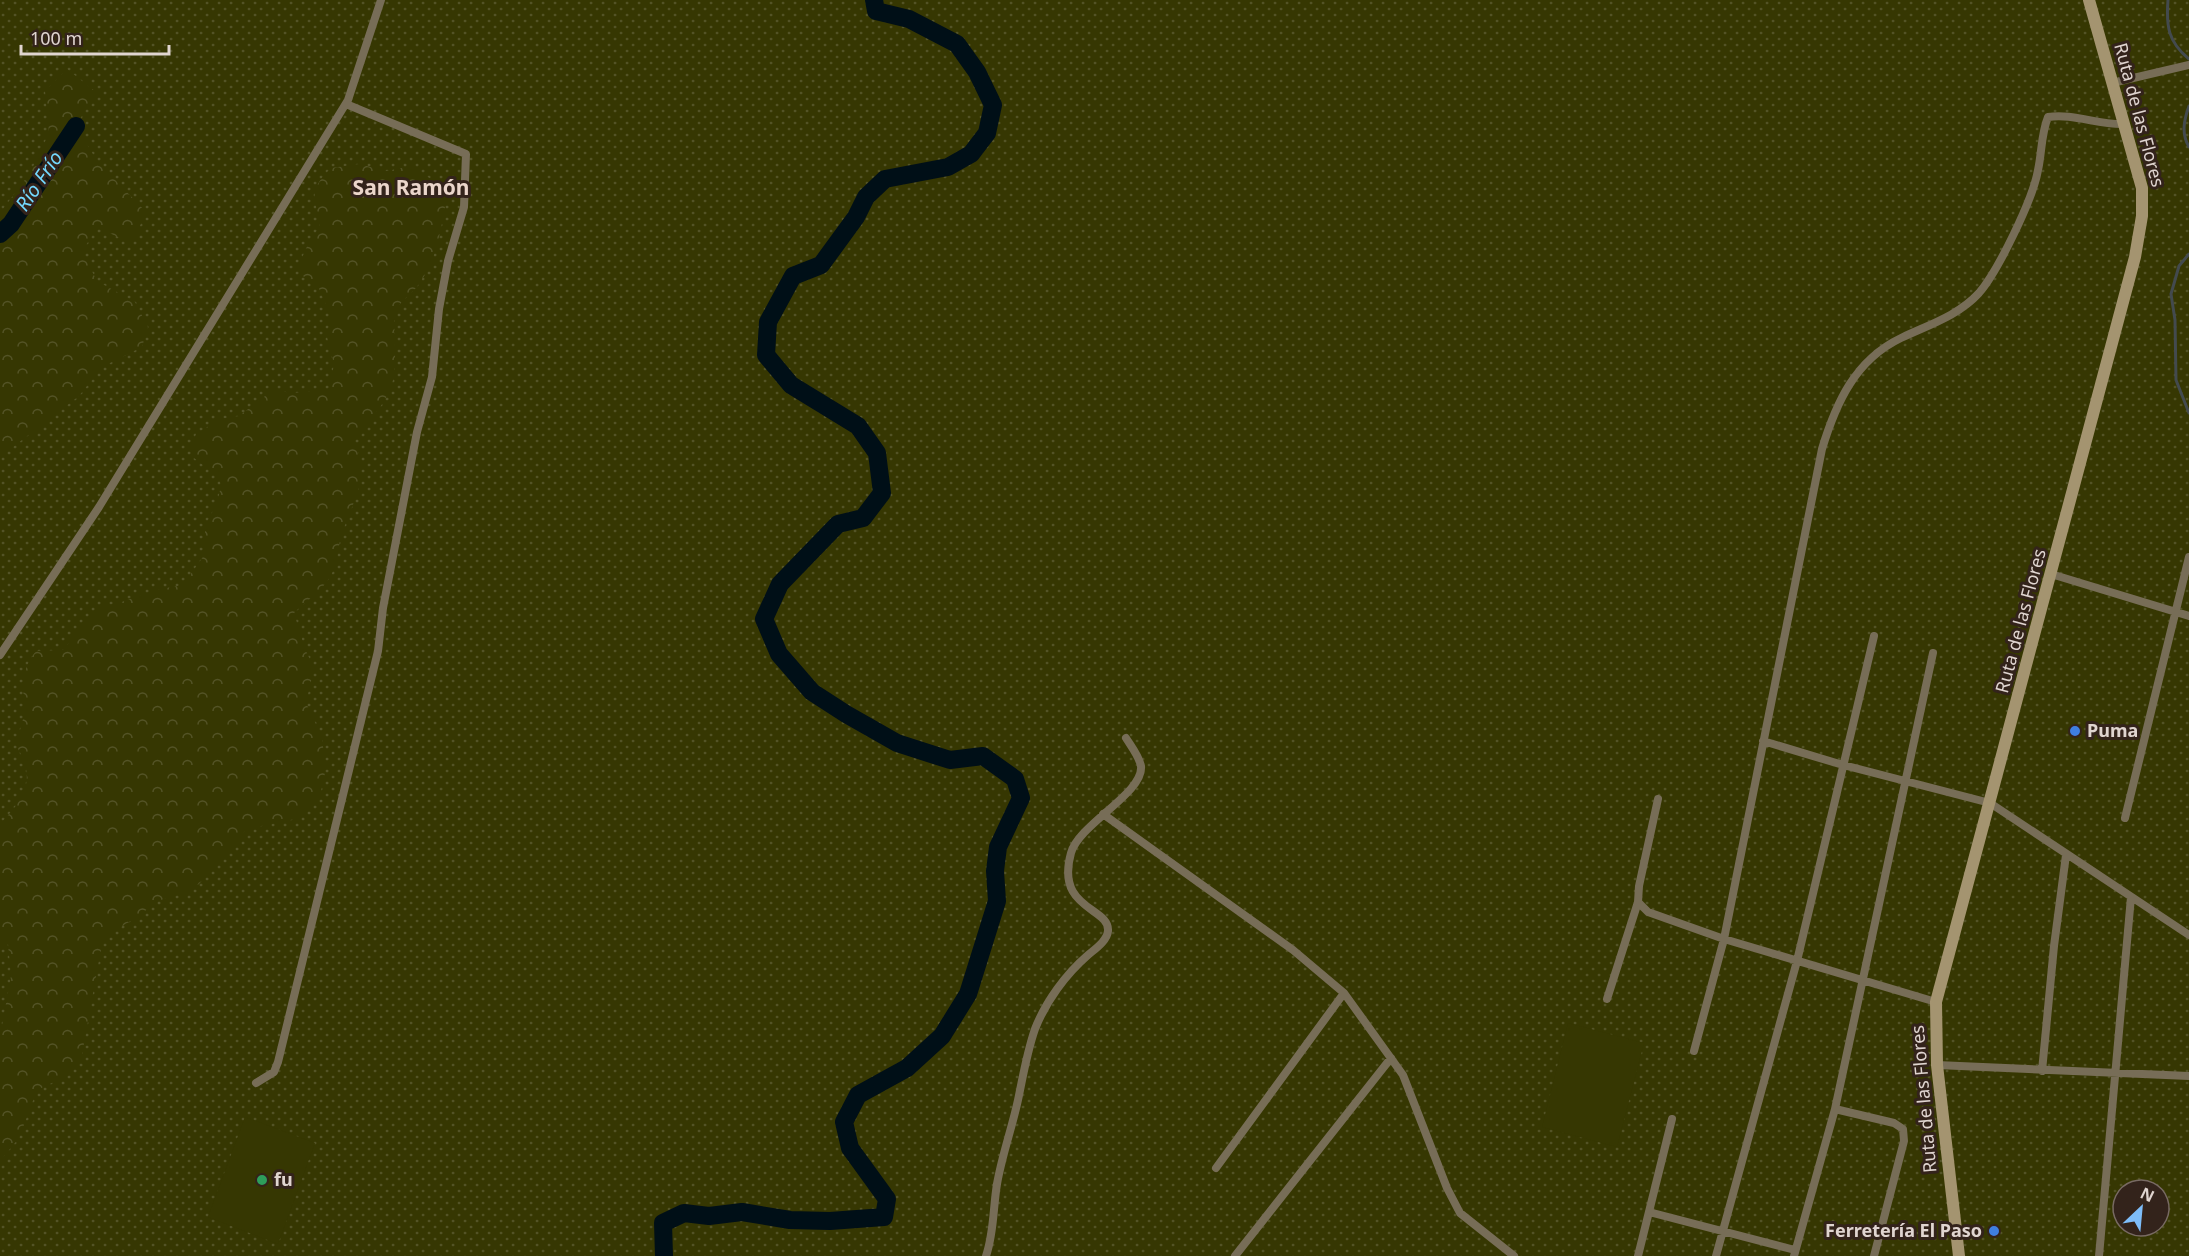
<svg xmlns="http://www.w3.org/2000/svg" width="2189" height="1256" font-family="'Noto Sans',sans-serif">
  <defs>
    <pattern id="grass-dots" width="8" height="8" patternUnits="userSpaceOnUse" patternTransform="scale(1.5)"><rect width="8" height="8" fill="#363702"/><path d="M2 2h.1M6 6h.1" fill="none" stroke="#535326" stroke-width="1.8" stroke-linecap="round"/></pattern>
    <pattern id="forest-crowns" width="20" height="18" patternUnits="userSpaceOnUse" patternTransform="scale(1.5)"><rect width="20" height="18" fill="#363702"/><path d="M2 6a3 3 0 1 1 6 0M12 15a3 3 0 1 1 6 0" fill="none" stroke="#535326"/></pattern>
  </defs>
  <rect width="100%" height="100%" fill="#33231b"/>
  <path fill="url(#grass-dots)" fill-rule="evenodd" d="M0 0H2189V1256H0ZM2123 1190H2159V1226H2123Z"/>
  <path fill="url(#forest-crowns)" d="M67 69 96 92 76 126 97 161 146 212 132 244 97 227 82 252 97 281 135 302 148 327 142 347 102 367 79 396 0 457V213L30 173 49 133 45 91Z
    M359 164 386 171 412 166 435 182 447 196C441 227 438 258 419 284 411 295 400 301 394 312 394 334 397 359 393 380 388 403 368 421 354 439 371 481 353 498 341 537 337 551 338 564 330 577 321 592 306 601 294 613L305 649 314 668 306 703 322 737 324 756 325 773 321 791 312 806 300 818 247 829 199 884 184 893 154 902 142 914 103 938 81 1060 69 1075 37 1090 19 1138 0 1161V1037L11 976 8 944 0 943V824C24 799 37 780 17 747 17 736 21 729 23 719 26 693 17 674 36 651L63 650 100 607 119 603 155 590 183 585 205 554V526L217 503 221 486 219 477 194 458 190 450 196 434 220 419 239 416 273 390 292 393 329 390 334 364 327 337 330 319 328 309 317 284 301 275C298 256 310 242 320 226 316 197 306 193 331 168Z"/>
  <path fill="#363702" d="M1568 1023 1644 1043 1617 1147 1542 1127Z
    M245 1117 315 1143 278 1244 208 1217Z"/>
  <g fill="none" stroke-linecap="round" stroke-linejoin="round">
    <path stroke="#434a4e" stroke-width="3" d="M2168 0C2166 26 2168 42 2189 59
      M2189 106C2184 120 2181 133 2189 147
      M2189 254 2179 266 2171 294 2175 320 2176 380 2189 413"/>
    <path stroke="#000f17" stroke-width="18" d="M0 234 11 224 76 126
      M664 1256 663 1223 684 1213 709 1216 742 1212 790 1220 830 1221 884 1217 887 1199 850 1148 844 1122 858 1095 907 1068 942 1036 968 994 997 901 995 871 998 847 1021 798 1015 779 983 756 950 760 897 743 846 714 812 692 779 654 764 619 780 584 838 524 863 518 882 493 877 453 858 426 791 385 766 355 768 322 793 276 821 265 856 217 866 197 885 179 948 167 971 154 987 133 993 105 977 72 957 44 909 19 876 11 874 0"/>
    <path stroke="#776d57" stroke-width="8" d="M2112 83 2189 65
      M2051 574 2189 616
      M0 655 99 507 348 100 381 0
      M1763 741 1843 765 1990 803 2189 935
      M1658 799 1639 886 1638 902 1648 912 1724 939 1936 1002
      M1103 814 1293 950 1344 993 1403 1075 1447 1188 1460 1213 1514 1256
      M2125 818 2189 557
      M1607 999 1638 902
      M1694 1051 1724 939 1822 449C1836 403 1855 360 1901 338 1928 325 1958 316 1979 293 1998 271 2033 199 2038 170 2042 152 2041 134 2048 117 2073 113 2098 125 2124 124
      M1937 1065 2189 1076
      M2042 1071 2054 946 2066 855
      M256 1083 274 1072 278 1062 378 651 383 608 417 432 432 377 439 309 448 261 464 207 466 154 346 104
      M1835 1109 1894 1123 1903 1129 1904 1141 1874 1256
      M1216 1168 1344 993
      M1649 1212 1795 1250
      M986 1256C994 1233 993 1208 997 1184 1002 1155 1012 1128 1018 1100 1023 1076 1027 1052 1035 1029 1046 1001 1066 974 1088 955 1095 949 1107 941 1108 931 1110 907 1055 910 1071 853 1079 824 1144 793 1141 766 1139 756 1131 746 1126 738
      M1235 1256 1391 1058
      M1638 1256 1672 1119
      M1716 1256 1797 961 1874 636
      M1794 1256 1835 1109 1933 653
      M2099 1256 2131 897"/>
    <path stroke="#a49470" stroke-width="12" d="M1959 1256 1937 1065 1936 1002 2135 257 2142 216V188L2089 0"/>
  </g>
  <g fill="#3f7fe0" stroke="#33231b" stroke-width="2">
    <circle cx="2075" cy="731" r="6"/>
    <circle cx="1994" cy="1231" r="6"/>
  </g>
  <circle fill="#2e9e5b" stroke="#33231b" stroke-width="2" cx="262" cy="1180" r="6"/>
  <g text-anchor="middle" stroke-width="6" stroke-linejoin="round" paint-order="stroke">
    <g font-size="18" fill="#e0d5d0" stroke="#33231b">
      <text transform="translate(2139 115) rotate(75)" y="6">Ruta de las Flores</text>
      <text transform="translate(2021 621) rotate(-75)" y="6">Ruta de las Flores</text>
      <text transform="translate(1924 1099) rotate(-95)" y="6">Ruta de las Flores</text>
    </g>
    <g font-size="18" font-weight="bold" fill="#e0d5d0" stroke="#33231b" text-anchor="start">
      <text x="2087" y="737">Puma</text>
      <text x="274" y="1186">fu</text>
      <text x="1982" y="1237" text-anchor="end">Ferretería El Paso</text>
    </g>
    <g font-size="20" font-style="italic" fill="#74d8ff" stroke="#33231b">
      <text transform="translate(39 181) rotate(-56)" y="7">Río Frío</text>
    </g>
    <g font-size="21" font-weight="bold" fill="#ebd6cb" stroke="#33231b">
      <text x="411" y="195">San Ramón</text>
    </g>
  </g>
  <g transform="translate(2141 1208) rotate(26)"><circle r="28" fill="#33231b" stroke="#786a63" stroke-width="1.5"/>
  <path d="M0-4.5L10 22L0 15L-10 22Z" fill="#7ebdf9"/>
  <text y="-9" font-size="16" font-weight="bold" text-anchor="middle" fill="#e0d5d0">N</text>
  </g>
  <path d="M21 45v9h148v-9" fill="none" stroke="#e0d5d0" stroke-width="3"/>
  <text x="30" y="45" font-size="18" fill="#e0d5d0" stroke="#33231b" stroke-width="4.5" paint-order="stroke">100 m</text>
</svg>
